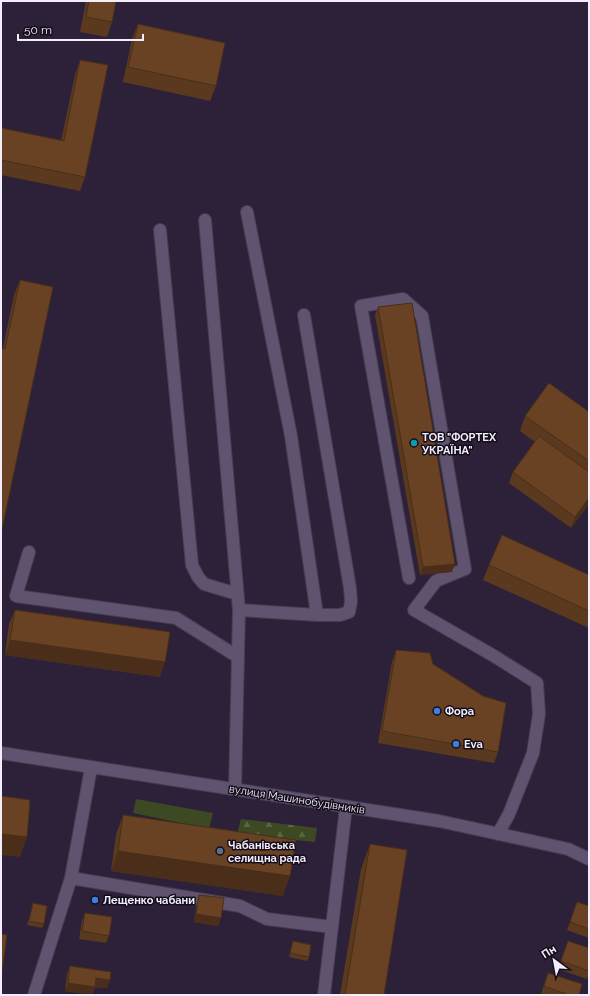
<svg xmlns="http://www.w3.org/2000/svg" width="590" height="996" font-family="Raleway,sans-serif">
  <defs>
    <pattern id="forest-firs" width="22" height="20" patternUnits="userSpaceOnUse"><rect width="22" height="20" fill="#3c4922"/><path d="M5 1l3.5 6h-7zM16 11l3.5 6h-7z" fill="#596443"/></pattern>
  </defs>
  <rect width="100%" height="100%" fill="#2d213a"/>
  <path fill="#3c4922" d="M136 799 213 813 209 829 133 813Z"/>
  <path fill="url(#forest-firs)" d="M241 819 317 828 315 842 237 834Z"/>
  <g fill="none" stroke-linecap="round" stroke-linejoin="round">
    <defs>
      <path id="minor" d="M247 212 291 436 317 615
        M205 220 239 610 235 789
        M160 230 192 565 198 577 204 584 237 594
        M29 552 16 596 176 618 238 657
        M409 578 361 306 403 299 422 316 465 569 436 581 414 610 494 656 537 683 539 714 533 753 509 814 498 834
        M239 610 317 615H340L349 612 351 602 350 588 304 315
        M1 753 439 821 568 849 589 859
        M71 878 240 906 267 919 332 927
        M34 995 71 878 91 768
        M324 995 346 807"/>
    </defs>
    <use href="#minor" stroke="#463c52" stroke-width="14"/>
    <use href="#minor" stroke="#5f536f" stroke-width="12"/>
  </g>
  <path fill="#5a391f" d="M86 1H116L112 22 107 37 80 32Z
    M138 24 216 86 210 101 123 82 132 39Z
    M80 60 85 177 80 191 1 175V128L61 141 75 75Z
    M20 280 1 534 3 348 14 295Z
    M378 307 452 572 420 575 375 315Z
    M589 412V504L571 528 509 483 513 472 535 442 520 431 525 416Z
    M489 565 589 575V628L483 580Z
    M15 610 160 677 5 655 9 624Z
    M396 650 433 664 498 752 494 763 378 743 392 662Z
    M123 815 283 896 111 871 116 835Z
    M370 844 384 995H340L361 869Z
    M199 895 221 918 218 926 194 922 197 903Z
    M577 902 589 906V938L567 930Z
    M33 903 44 924 42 928 27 925Z
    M85 913 109 936 106 943 79 939 82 921Z
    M293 941 309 957 307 961 289 957Z
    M568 941 589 948V974L587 979 558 969Z
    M70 966 107 988 95 987 92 995 65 991 67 974Z
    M548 973 579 995H543L541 994Z"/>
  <path fill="#4a2e19" d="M589 498V504L571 528 575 517Z
    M455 564 452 572 420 575 423 567Z
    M10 640 165 662 160 677 5 655Z
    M1 834 27 837 20 857 1 855Z
    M118 851 290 876 283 896 111 871Z
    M196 914 221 918 218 926 194 922Z
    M96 978 110 980 107 988 93 986Z
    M68 983 95 987 92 995 65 991Z"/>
  <path fill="#694224" stroke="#4a2e19" d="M89 1H116L112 22 86 17Z
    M138 24 225 43 216 86 128 67Z
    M80 60 108 65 85 177 1 160V128L64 141Z
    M20 280 53 287 1 534V348L5 349Z
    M412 303 455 564 423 567 378 307Z
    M549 383 589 412V461L525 416Z
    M539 436 589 472V498L575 517 513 472Z
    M502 535 589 575V611L489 565Z
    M15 610 170 632 165 662 10 640Z
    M396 650 430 653 433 664 483 696 506 703 498 752 382 731Z
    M1 796 30 800 27 837 1 834Z
    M123 815 296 840 290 876 118 851Z
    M370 844 407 850 384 995H345Z
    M199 895 224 898 221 918 196 914Z
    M577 902 589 906V929L570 922Z
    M33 903 47 906 44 924 29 921Z
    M85 913 112 917 109 936 82 931Z
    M1 934 7 935 1 980Z
    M293 941 311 945 309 957 290 953Z
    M568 941 589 948V971L561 961Z
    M70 966 111 972 110 980 96 978 95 987 68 983Z
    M548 973 582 984 579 995H569L544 986Z"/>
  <circle fill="#0f9aa8" stroke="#130e19" stroke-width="1.5" cx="414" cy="443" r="4"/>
  <g fill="#3f7fe0" stroke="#130e19" stroke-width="1.5">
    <circle cx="437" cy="711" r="4"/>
    <circle cx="456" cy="744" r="4"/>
    <circle cx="95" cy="900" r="4"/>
  </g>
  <circle fill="#5c6f8a" stroke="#130e19" stroke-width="1.5" cx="220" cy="851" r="4"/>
  <g text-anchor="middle" stroke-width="3" stroke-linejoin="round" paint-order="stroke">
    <g font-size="11" font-weight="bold" fill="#f4edfe" stroke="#130e19" text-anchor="start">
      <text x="422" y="441">ТОВ "ФОРТЕХ<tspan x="422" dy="13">УКРАЇНА"</tspan></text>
      <text x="445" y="715">Фора</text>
      <text x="464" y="748">Eva</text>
      <text x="228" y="849">Чабанівська<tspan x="228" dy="13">селищна рада</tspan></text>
      <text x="103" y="904">Лещенко чабани</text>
    </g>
    <g font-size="11" fill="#f4edfe" stroke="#130e19">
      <text transform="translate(297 799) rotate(9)" y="4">вулиця Машинобудівників</text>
    </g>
  </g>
  <rect width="590" height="996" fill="none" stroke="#f4edfe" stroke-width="4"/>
  <g transform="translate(554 960) rotate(328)" stroke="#130e19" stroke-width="3" paint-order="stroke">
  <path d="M0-3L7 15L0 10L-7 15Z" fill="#f4edfe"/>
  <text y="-6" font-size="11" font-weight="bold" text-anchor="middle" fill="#f4edfe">Пн</text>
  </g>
  <path d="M18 34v6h125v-6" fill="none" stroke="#f4edfe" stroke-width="2"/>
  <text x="24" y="34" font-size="12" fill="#f4edfe" stroke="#130e19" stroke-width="3" paint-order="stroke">50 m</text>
</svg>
